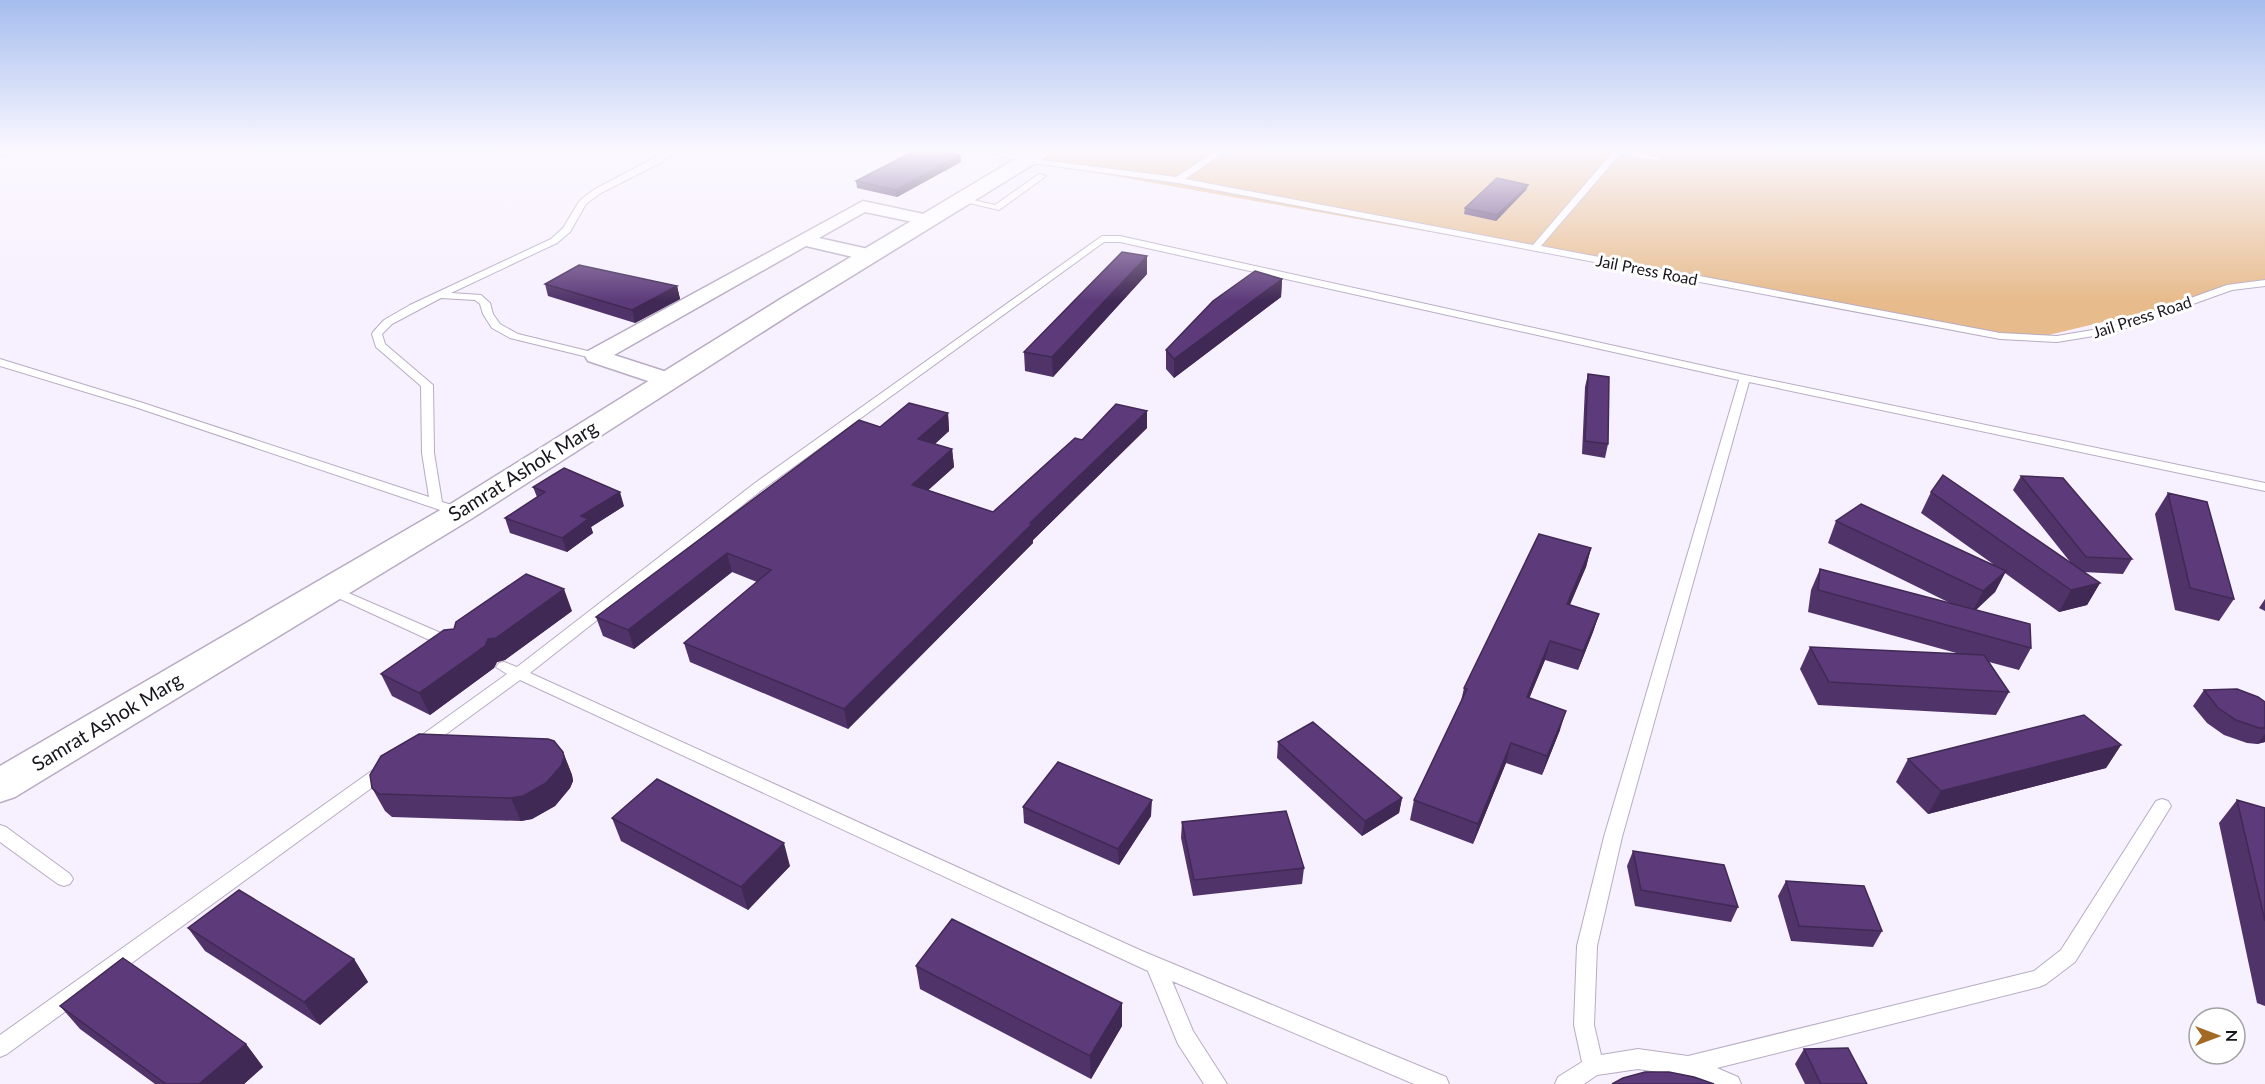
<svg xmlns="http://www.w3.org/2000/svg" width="2265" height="1084" font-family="Lato,sans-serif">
  <rect width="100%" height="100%" fill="#f7f0ff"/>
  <path fill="#e7bb8c" d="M1042 150H2265V283L2032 339 1025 160Z"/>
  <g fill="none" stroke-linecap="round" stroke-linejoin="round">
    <defs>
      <path id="service" d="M10 150H21L0 157V152Z
        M669 150H678L662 162 601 193 586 204 570 232 557 243 451 293 481 295 490 303 493 314 500 324 518 334 600 354V358L596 359 510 338 492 328 483 314 480 304 475 300 441 298 392 324 382 334 385 344 433 385 434 453 442 502 465 509 467 512 465 515H455L135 407 0 366V359L143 403 429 497 422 453 421 386 376 347 372 334 373 332 384 320 410 305 551 239 563 228 580 200 595 189Z
        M981 150H993L1025 158 1176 177 1218 150H1227L1185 179 1533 245 1612 153 1607 150H1623L1660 158 1656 160 1620 154 1541 246 2000 333 2057 336 2110 327 2227 285 2265 280V286L2232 290 2112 333 2057 342 2000 339 1178 183 1025 162Z
        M1039 174 1046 176 999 210 956 200 960 197 995 205Z
        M1102 236H1120L1745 375 2265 483V491L1749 382 1622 837 1597 946 1594 1025 1601 1055 1638 1049 1688 1056 2034 971 2061 950 2156 801 2162 799 2168 801 2171 806 2168 811 2075 962 2046 984 2039 987 1717 1068 1738 1077 1741 1084H1706L1687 1076 1638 1069 1597 1075 1584 1084H1555L1558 1077 1582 1062 1574 1025 1577 946 1604 837 1739 380 1120 242H1104L763 489 530 673 1142 951 1446 1077 1449 1084H1414L1172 981 1193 1031 1227 1084H1204L1178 1044 1148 971 520 680 427 748 421 750 415 748 413 744 415 740 507 674 496 667 499 663 504 662 517 667 755 483Z
        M330 585 457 640 459 644 457 648H447L325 592 323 589 325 586Z
        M386 763 392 765 394 769 392 773 7 1054 0 1057V1035L380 765Z
        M0 825 6 827 70 874 73 879 70 884 64 886 58 884 0 842Z"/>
      <path id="minor" d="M863 201 933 216 936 220 933 224 927 225 865 212 819 238 877 251 879 255 877 259 870 261 806 246 614 355 676 375 679 380 676 385 668 387 660 385 588 361 585 356 588 351Z"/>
      <path id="tertiary" d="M1030 150H1053L1050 154 800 308 471 519 15 797 0 802V766L449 505 782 298Z"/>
    </defs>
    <use href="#service" stroke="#b8acc4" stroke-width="2"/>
    <use href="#minor" stroke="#b8acc4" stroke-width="3"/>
    <use href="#tertiary" stroke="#b8acc4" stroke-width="3"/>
    <use href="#service" fill="#fff" fill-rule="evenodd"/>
    <use href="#minor" fill="#fff" fill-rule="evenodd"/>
    <use href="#tertiary" fill="#fff" fill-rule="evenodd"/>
  </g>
  <path fill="#503369" d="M960 155 961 162 897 197 857 188 856 181Z
    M1528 185 1526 190 1496 221 1464 214 1465 208Z
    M1147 274 1053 377 1025 371 1024 352Z
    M1282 279 1281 297 1174 378 1166 369V350Z
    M545 284 677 286 680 299 635 323 548 296Z
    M1588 374 1608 444 1605 458 1582 454 1585 387Z
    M948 413 949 431 935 444 952 449 954 467 928 490 993 512 1082 440 1147 428 1033 540V543L848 729 690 662 684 643 757 582 732 572 634 649 603 636 596 617 880 427Z
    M2021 476 2132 559 2123 574 2083 572 2100 583 2087 605 2059 612 2005 573 1995 592 1976 610 2031 648 2019 670 1989 662 2009 692 1996 715 1818 705 1800 669 1810 647 1960 654 1808 612 1811 590 1820 569 1952 604 1828 543 1836 521 1993 564 1921 513 1931 492 2071 563 2013 490Z
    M533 487 624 506 591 527 593 533 567 552 510 533 505 518 537 497Z
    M2168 493 2234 599 2219 621 2175 610 2155 514Z
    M1591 548 1586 567 1570 605 1599 614 1593 632 1578 670 1545 660 1529 698 1560 730 1542 775 1506 763 1473 844 1410 820 1414 800 1461 701 1464 688Z
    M2265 599V611L2259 608Z
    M572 611 505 660 497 662 494 668 430 715 392 696 381 674Z
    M2204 690 2265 702V742L2257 744 2247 743 2224 735 2207 723 2193 706Z
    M1278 742 1402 798 1399 813 1362 836 1277 758Z
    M2121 745 2106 768 1928 814 1896 782 1908 759Z
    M563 752 572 775 573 781 570 788 555 806 532 819 521 821 392 817 385 811 372 788Z
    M2237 800 2265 808V1006L2257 1003 2219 823Z
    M1023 807 1151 816 1119 865 1024 823Z
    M612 818 790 866 748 910 621 841Z
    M1182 822 1304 868 1302 884 1193 896 1181 838Z
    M1633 851 1738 907 1731 922 1635 906 1627 866Z
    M1786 881 1882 931 1873 947 1791 941 1778 896Z
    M188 928 354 959 368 982 320 1025 205 951Z
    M916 966 1122 1003V1026L1091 1079 920 989Z
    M60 1006 246 1044 263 1067 244 1084H155L80 1029Z
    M1804 1049 1867 1084H1805L1795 1064Z"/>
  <path fill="#412955" d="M960 155 961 162 897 197 896 190Z
    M1528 185 1526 190 1496 221 1497 215Z
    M1147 256V274L1053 377 1052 357Z
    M1282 279 1281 297 1174 378V359Z
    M677 286 680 299 635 323 632 310Z
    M1147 411V428L1033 540V543L848 729 844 709 1030 523Z
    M948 413 949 431 920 457 918 439Z
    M952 449 954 467 914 503 912 485Z
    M620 492 624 506 591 527 593 533 567 552 562 538 581 516Z
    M1591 548 1586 567 1562 622 1567 604Z
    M727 553 732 572 634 649 628 630Z
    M2006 571 1995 592 1972 613 1983 591Z
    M2100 583 2087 605 2059 612 2071 590Z
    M564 589 572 611 505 660 497 662 494 668 430 715 419 693 488 639Z
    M1599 614 1593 632 1578 670 1583 651Z
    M1550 641 1545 660 1522 716 1527 697Z
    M1566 711 1560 730 1542 775 1547 756Z
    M2265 734V742L2257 744Z
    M1511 743 1506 763 1473 844 1478 824Z
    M2121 745 2106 768 1928 814 1941 791Z
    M563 752 572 775 573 781 570 788 555 806 532 819 521 821 511 798Z
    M1402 798 1399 813 1362 836 1365 821Z
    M1152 800 1151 816 1119 865 1118 849Z
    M784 843 790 866 748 910 741 887Z
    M354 959 368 982 320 1025 304 1002Z
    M1122 1003V1026L1091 1079 1090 1056Z
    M246 1044 263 1067 244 1084H199Z"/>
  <path fill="#5d3b7a" stroke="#412955" stroke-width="1.5" d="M916 150H943L960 155 896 190 856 181Z
    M1497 178 1528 185 1497 215 1465 208Z
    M1122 252 1147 256 1052 357 1024 352Z
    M579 265 677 286 632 310 545 284Z
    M1255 271 1282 279 1174 359 1166 350 1213 301Z
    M1588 374 1609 377 1608 444 1585 441Z
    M909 403 948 413 918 439 952 449 912 485 993 512 1075 438 1082 440 1116 404 1147 411 1030 523 1032 524 844 709 684 643 771 570 727 553 628 630 596 617 859 420 880 427Z
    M564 468 620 492 581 516 588 519 562 538 505 518 545 492 533 487Z
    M1943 475 2100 583 2071 590 1931 492Z
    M2021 476 2063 478 2132 559 2086 557Z
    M2168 493 2207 502 2234 599 2190 588Z
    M1861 504 2006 571 1983 591 1836 521Z
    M1539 534 1591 548 1567 604 1599 614 1583 651 1550 641 1527 697 1566 711 1547 756 1511 743 1478 824 1414 800 1467 689 1464 688Z
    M1820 569 2030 624 2031 648 1818 590Z
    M526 574 564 589 496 638 488 639 485 646 419 693 381 674 444 630 454 629 456 622Z
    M1810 647 1984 655 2009 692 1829 682Z
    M2237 689 2258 697 2265 702V728H2259L2236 720 2218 708 2204 690Z
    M2084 715 2121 745 1941 791 1908 759Z
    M1313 722 1402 798 1365 821 1278 742Z
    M419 734 548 739 554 741 563 752 564 758 561 766 546 783 523 796 511 798 379 794 372 788 370 775 381 756Z
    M1058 762 1152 800 1118 849 1023 807Z
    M657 779 784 843 741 887 612 818Z
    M2237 800 2265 808V921Z
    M1286 811 1304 868 1194 880 1182 822Z
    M1633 851 1724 865 1738 907 1641 890Z
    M1786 881 1864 886 1882 931 1799 926Z
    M239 890 354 959 304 1002 188 928Z
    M952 919 1122 1003 1090 1056 916 966Z
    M123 958 246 1044 199 1084H166L60 1006Z
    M1848 1048 1867 1084H1821L1804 1049Z
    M1645 1072H1669L1694 1077 1714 1084H1612L1623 1078Z"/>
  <linearGradient id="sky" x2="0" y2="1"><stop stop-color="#a5bdee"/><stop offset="0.5" stop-color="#fbf8ff"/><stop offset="1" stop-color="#fbf8ff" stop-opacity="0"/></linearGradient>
  <rect width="2265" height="301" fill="url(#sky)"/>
  <g text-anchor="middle" stroke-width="6" stroke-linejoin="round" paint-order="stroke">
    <g font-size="16" fill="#19151d" stroke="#fff">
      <text transform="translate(1647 270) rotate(11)" y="6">Jail Press Road</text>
      <text transform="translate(2142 317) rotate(-18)" y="6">Jail Press Road</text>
    </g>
    <g font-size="20" fill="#19151d" stroke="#fff">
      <text transform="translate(523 471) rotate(-32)" y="7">Samrat Ashok Marg</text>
      <text transform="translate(107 722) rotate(-31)" y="7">Samrat Ashok Marg</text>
    </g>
  </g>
  <g transform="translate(2217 1036) rotate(90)"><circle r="28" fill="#ffffff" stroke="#a3a1a5" stroke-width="1.5"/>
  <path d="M0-4.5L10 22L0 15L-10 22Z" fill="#a16a25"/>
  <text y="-9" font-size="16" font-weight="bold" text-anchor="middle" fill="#19151d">N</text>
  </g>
</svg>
